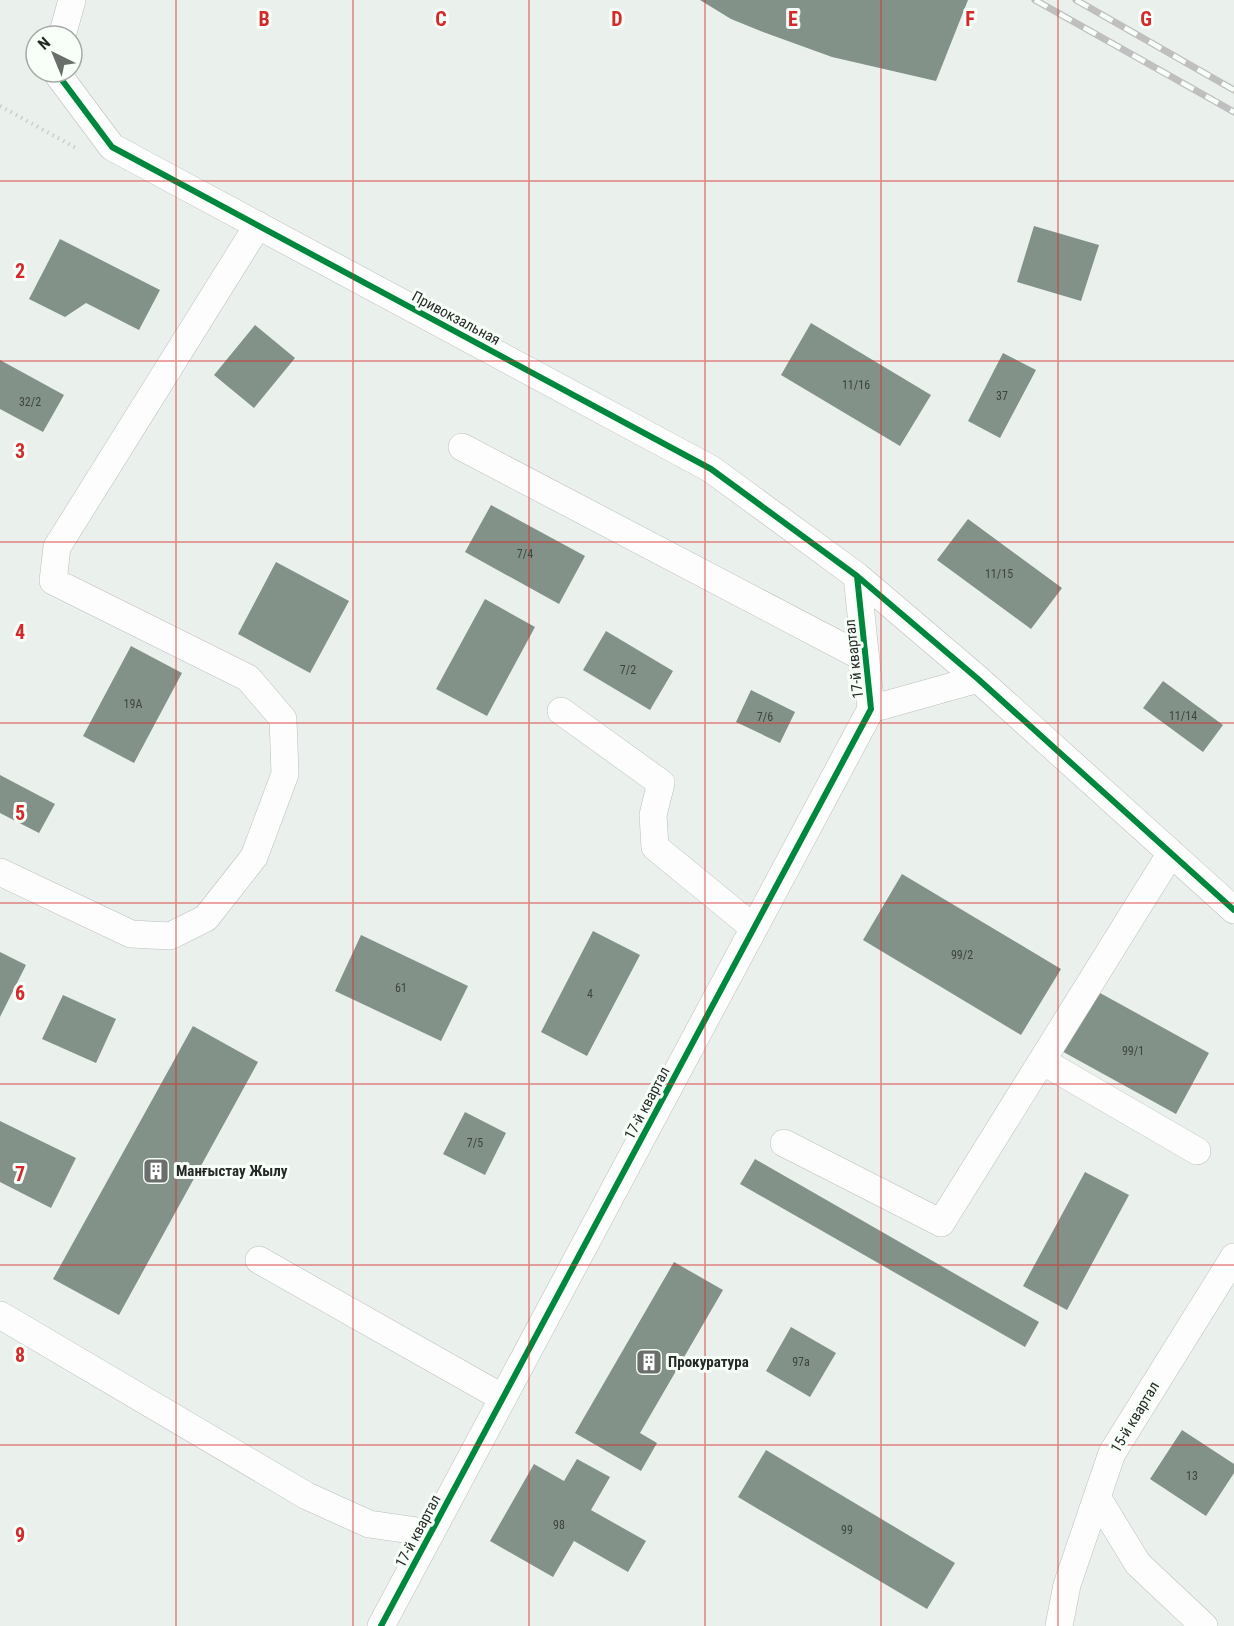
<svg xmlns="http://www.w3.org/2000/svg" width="1234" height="1626" font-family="'Roboto Condensed',sans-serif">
  <rect width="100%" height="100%" fill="#eaf0eb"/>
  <path fill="#839288" d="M700 0H968L936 81 832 57 763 32 731 19Z
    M1034 226 1099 245 1081 301 1017 282Z
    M60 239 160 290 139 330 86 303 65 317 29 299Z
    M811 323 931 395 900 446 781 375Z
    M255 325 295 358 254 408 214 375Z
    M1003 353 1036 370 1000 438 968 421Z
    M0 360 64 395 43 432 0 409Z
    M491 505 585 556 559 604 465 552Z
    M968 519 1062 588 1031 629 937 560Z
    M276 562 349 601 310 673 238 634Z
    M485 599 535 627 487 716 436 689Z
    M606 631 673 671 650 710 583 670Z
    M131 646 182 673 134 763 83 736Z
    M1163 681 1223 725 1203 752 1143 708Z
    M751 690 795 712 780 743 736 722Z
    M0 775 55 804 39 833 0 813Z
    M902 874 1061 969 1021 1035 863 940Z
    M593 931 640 955 587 1056 541 1032Z
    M361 935 468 986 441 1041 335 991Z
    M0 952 26 965 0 1017Z
    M1091 988 1209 1053 1176 1114 1058 1049Z
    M63 995 116 1019 96 1063 42 1039Z
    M193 1026 258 1062 119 1315 53 1279Z
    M465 1112 506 1133 485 1175 443 1154Z
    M0 1121 76 1158 51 1208 0 1182Z
    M755 1159 1039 1322 1025 1347 740 1184Z
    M1085 1172 1129 1195 1067 1310 1023 1286Z
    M674 1262 723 1290 640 1433 657 1443 641 1471 575 1433Z
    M791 1327 836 1353 810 1397 766 1371Z
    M1182 1430 1234 1464V1473L1206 1516 1150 1479Z
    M766 1450 955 1563 927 1609 738 1497Z
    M577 1459 610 1477 591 1510 646 1541 628 1572 574 1541 553 1577 490 1541 534 1464 564 1481Z"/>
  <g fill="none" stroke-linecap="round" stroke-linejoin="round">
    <defs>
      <path id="minor" d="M62 36 72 0
        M56 72 112 147 711 469 857 576 978 679 1234 910
        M462 447 866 659
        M871 709 978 679
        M561 711 661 783 653 815 655 847 754 928
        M0 872 131 934 170 936 206 918 254 857 285 774 283 719 248 678 53 581 57 547 258 225
        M1042 1061 1197 1151
        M784 1143 941 1223 1171 853
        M259 1260 503 1398
        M0 1315 307 1496 369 1524 431 1533
        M1097 1497 1138 1564 1204 1626
        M381 1626 871 709 857 576
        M1059 1626 1067 1585 1112 1453 1234 1257"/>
    </defs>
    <use href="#minor" stroke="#bbc0bc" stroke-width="28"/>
    <path stroke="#cbcecc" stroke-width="4" stroke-dasharray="1.5 4.5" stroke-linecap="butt" d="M0 106 78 149"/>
    <use href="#minor" stroke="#fcfdfc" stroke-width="27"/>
    <defs>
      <path id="rail" d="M1035 0 1234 112
        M1076 0 1234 90"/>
    </defs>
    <use href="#rail" stroke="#bebfbe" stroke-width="7"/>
    <use href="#rail" stroke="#f8fff9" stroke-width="4.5" stroke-dasharray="14" stroke-linecap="butt"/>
    <defs>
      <path id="cycleway" d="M56 72 112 147 711 469 857 576 978 679 1234 910
        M381 1626 871 709 857 576"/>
    </defs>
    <use href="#cycleway" stroke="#f8fff9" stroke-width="10"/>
    <use href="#cycleway" stroke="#00873e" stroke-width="6"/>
  </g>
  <path fill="none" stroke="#d62828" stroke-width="1.5" stroke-opacity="0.55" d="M176 0V1626M353 0V1626M529 0V1626M705 0V1626M881 0V1626M1058 0V1626M0 181H1234M0 361H1234M0 542H1234M0 723H1234M0 903H1234M0 1084H1234M0 1265H1234M0 1445H1234"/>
  <defs>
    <symbol id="building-square" viewBox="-11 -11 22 22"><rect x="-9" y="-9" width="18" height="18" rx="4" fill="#6b6f6c" stroke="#f8fff9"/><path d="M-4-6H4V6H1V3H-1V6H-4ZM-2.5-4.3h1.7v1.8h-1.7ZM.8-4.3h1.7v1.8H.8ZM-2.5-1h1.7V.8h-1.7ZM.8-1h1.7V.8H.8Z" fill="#fff"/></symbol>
  </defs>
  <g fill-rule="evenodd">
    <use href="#building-square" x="141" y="1156" width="30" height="30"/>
    <use href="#building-square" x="634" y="1347" width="30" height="30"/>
  </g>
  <g text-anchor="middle" stroke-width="6" stroke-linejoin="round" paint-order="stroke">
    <g font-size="12" fill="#3d443f">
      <text x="856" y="389">11/16</text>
      <text x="1002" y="400">37</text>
      <text x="30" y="406">32/2</text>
      <text x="525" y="558">7/4</text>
      <text x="999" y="578">11/15</text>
      <text x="628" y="674">7/2</text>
      <text x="133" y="708">19А</text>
      <text x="1183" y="720">11/14</text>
      <text x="765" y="721">7/6</text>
      <text x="962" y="959">99/2</text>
      <text x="401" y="992">61</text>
      <text x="590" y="998">4</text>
      <text x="1133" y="1055">99/1</text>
      <text x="475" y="1147">7/5</text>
      <text x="801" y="1366">97а</text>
      <text x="1192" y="1480">13</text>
      <text x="559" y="1529">98</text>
      <text x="847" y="1534">99</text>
    </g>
    <g font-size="15" fill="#262a27" stroke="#f8fff9">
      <text transform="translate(456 318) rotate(28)" y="5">Привокзальная</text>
      <text transform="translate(854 659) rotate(-96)" y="5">17-й квартал</text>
      <text transform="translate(647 1103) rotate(-62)" y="5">17-й квартал</text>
      <text transform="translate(1135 1417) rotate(-59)" y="5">15-й квартал</text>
      <text transform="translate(418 1531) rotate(-62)" y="5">17-й квартал</text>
    </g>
    <g font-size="15" font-weight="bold" fill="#262a27" stroke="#f8fff9" text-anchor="start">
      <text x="176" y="1176">Манғыстау Жылу</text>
      <text x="668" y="1367">Прокуратура</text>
    </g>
  </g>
  <g font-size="20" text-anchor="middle" font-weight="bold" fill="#d62828" stroke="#f8fff9" stroke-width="6" stroke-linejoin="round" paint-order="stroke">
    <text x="264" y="26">B</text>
    <text x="441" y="26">C</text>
    <text x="617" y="26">D</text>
    <text x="793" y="26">E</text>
    <text x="970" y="26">F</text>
    <text x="1146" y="26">G</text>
    <text x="20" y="278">2</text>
    <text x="20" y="458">3</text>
    <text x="20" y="639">4</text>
    <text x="20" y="820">5</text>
    <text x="20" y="1000">6</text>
    <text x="20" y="1181">7</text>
    <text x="20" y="1362">8</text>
    <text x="20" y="1542">9</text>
  </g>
  <g transform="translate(54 54) rotate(317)"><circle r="28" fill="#f8fff9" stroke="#a4aaa5" stroke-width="1.5"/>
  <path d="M0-4.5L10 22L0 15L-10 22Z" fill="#6b6f6c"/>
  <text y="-9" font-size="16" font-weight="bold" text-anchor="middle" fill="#262a27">N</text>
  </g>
</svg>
